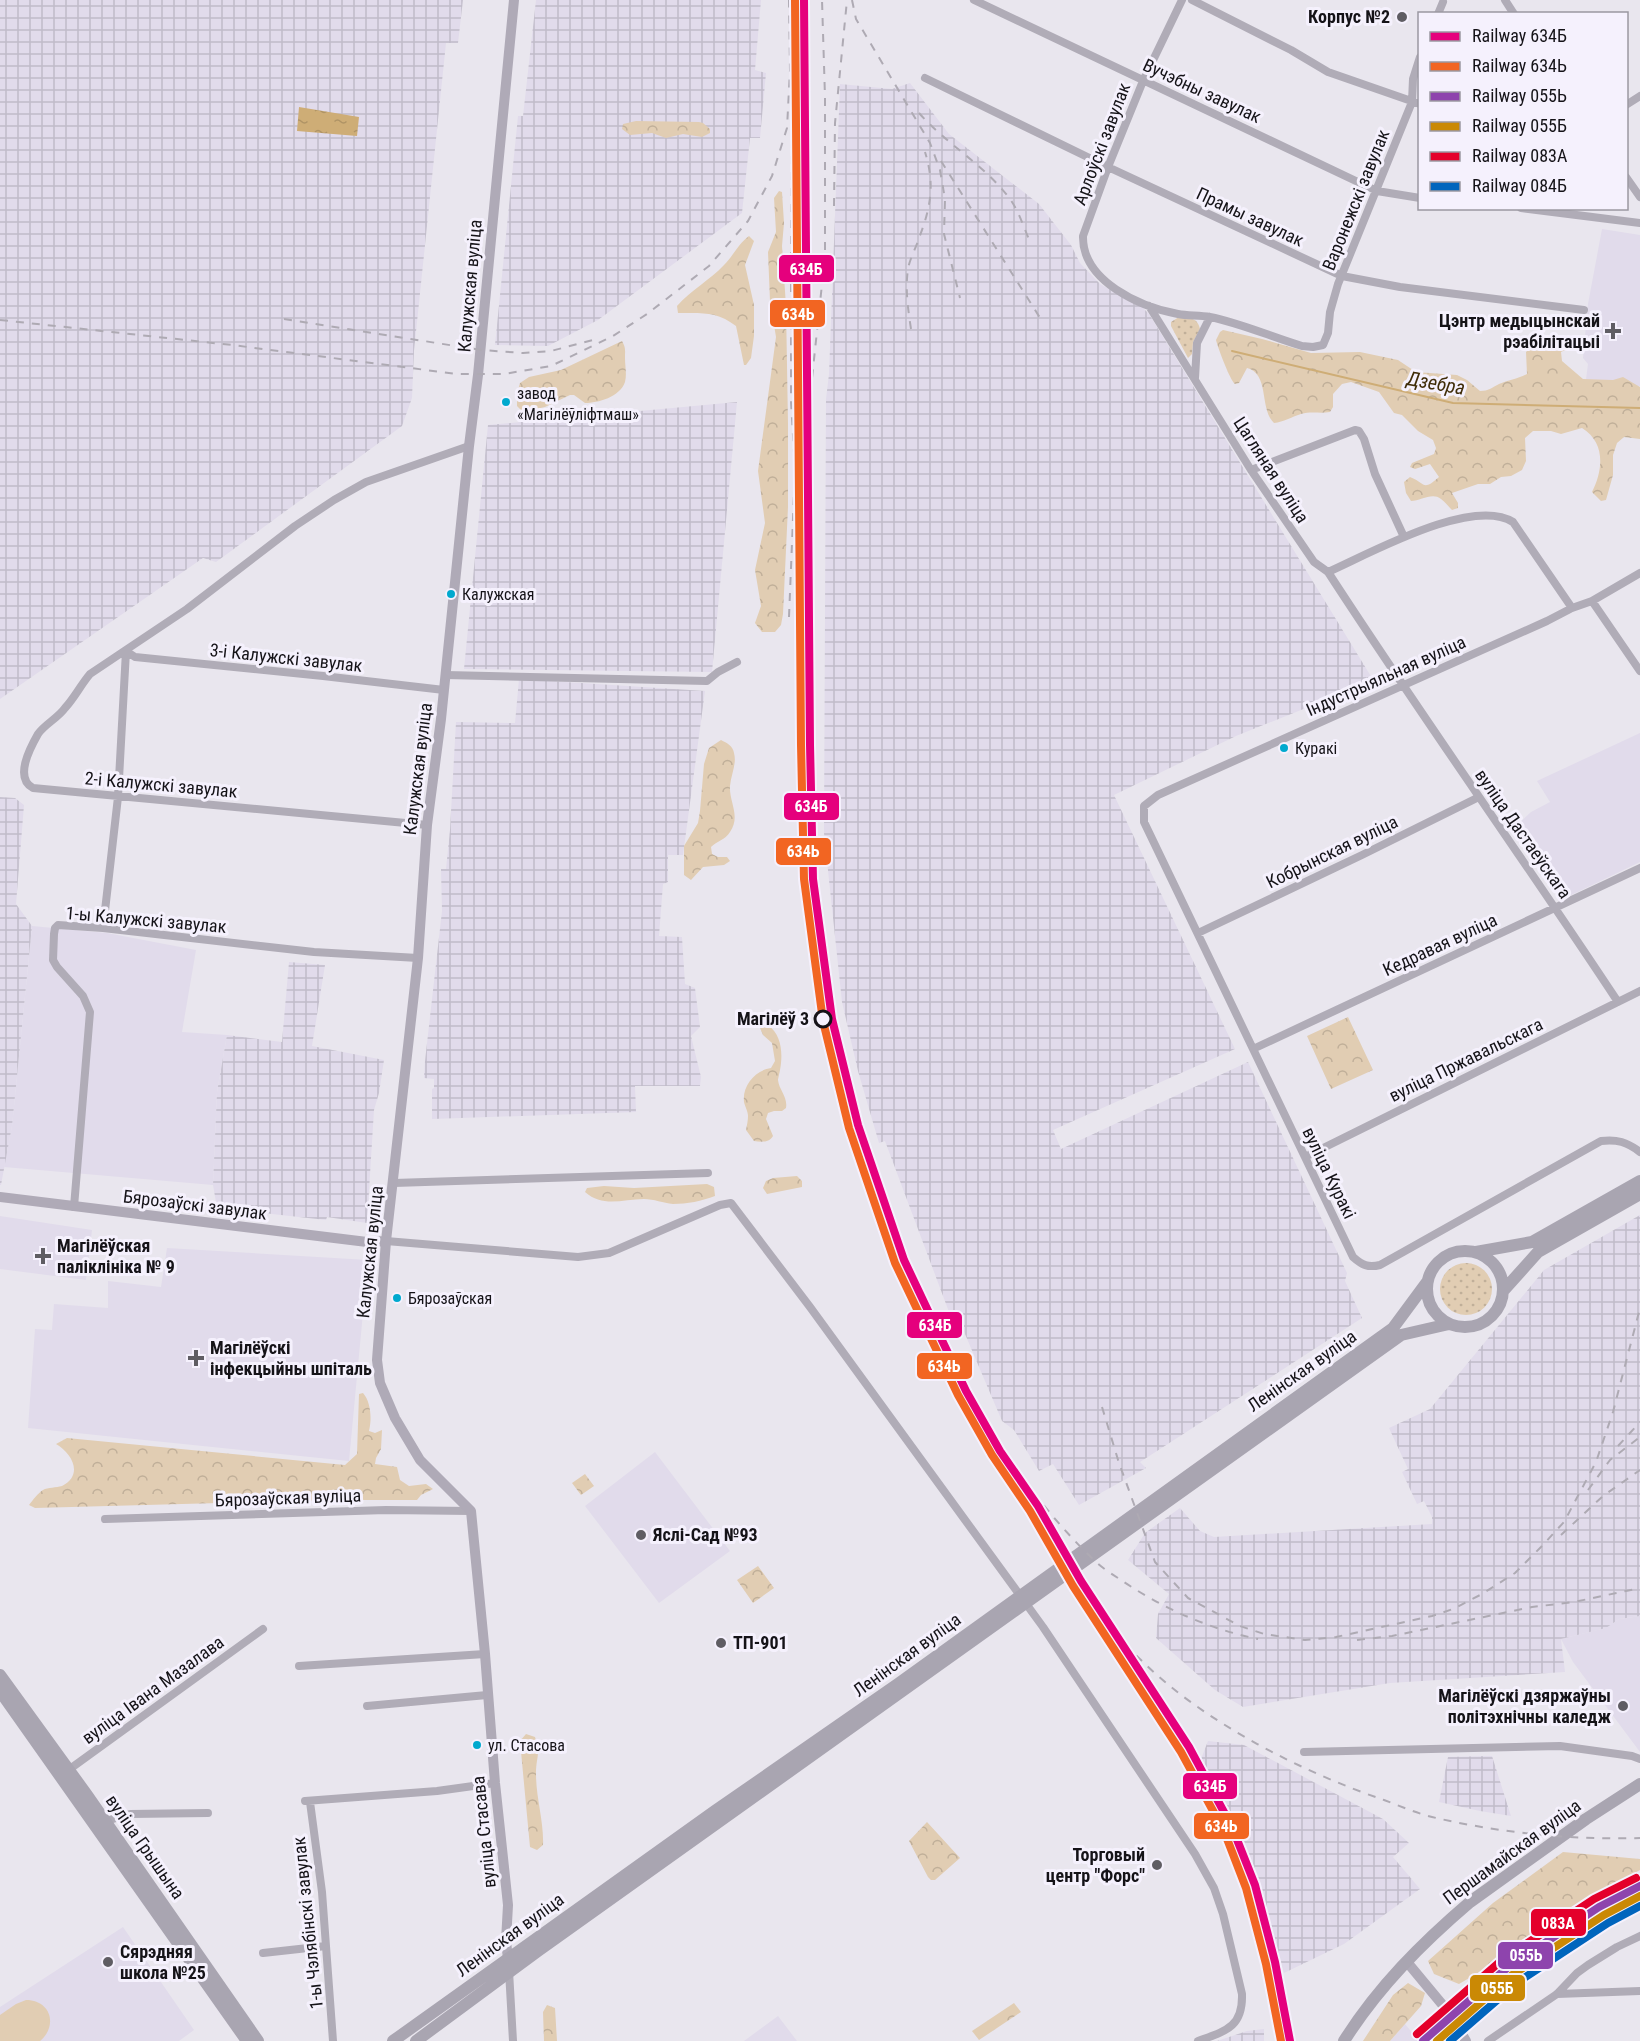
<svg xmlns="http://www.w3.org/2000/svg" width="1640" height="2041" font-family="'Roboto Condensed',sans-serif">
  <defs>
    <pattern id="industrial-grid" width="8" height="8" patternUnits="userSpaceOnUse" patternTransform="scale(1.5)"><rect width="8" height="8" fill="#e1dbeb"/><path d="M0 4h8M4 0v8" fill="none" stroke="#c0bbc9"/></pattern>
    <pattern id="grass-dots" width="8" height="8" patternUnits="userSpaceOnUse" patternTransform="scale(1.5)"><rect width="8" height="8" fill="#e1cdb3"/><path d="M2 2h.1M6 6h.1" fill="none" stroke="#c0af99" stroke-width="1.8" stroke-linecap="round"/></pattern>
    <pattern id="forest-crowns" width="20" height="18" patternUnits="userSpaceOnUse" patternTransform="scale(1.5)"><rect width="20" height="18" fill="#e1cdb3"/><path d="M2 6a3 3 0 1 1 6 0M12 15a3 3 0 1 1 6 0" fill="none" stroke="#c0af99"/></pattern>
    <pattern id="water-ripples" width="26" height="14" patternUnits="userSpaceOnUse" patternTransform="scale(1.5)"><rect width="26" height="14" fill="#cead76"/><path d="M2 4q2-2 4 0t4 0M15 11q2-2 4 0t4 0" fill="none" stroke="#b09465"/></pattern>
  </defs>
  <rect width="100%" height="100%" fill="#e9e6ee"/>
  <path fill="#e1dbeb" d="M1602 229 1640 235V386L1618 392 1585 387 1588 364 1583 358 1588 304Z
    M1640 733V862L1563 899 1516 826 1531 812 1550 802 1537 781Z
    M32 926 107 933 196 950 182 1032 227 1035 217 1092 213 1185 4 1167 12 1126Z
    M0 1216 92 1230 86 1280 0 1269Z
    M167 1248 368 1260 349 1461 28 1428 35 1329 52 1330 54 1304 108 1308V1281L161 1287Z
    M655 1452 730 1551 659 1603 585 1506Z
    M1640 1616V1752L1573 1662 1561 1639 1605 1628 1619 1619Z
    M123 1927 194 2030 179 2041H0V2007Z
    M778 2016 797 2041H744Z
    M1405 2024 1419 2041H1390Z"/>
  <path fill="url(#industrial-grid)" d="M0 0H463L458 43H446L414 351 412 398 402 426 216 562 203 558 0 699Z
    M536 0H761L755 70 766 73 760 138H750L742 213 598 320 548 346 495 345 518 116H523Z
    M910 83 949 134 1039 204 1071 245 1080 263 1100 284 1141 306 1149 314 1372 678 1306 708 1236 736 1114 795 1235 1049 1053 1130 1061 1149 1248 1062 1347 1273 1345 1281 1362 1318 1140 1462 1146 1468 1079 1505 1053 1464 1039 1471 1014 1430 1002 1421 962 1327 955 1328 885 1141 879 1143 858 1071 842 1002 824 833 826 399 829 374 840 84 892 89Z
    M737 402 712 672 464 669 488 425Z
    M519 679 705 691 683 855H668V882L663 884 659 936 682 937 685 984 695 988 700 1027 691 1036 701 1077 700 1086H635L636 1112 432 1119V1089L434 1088V1079L424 1078 425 1061 442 911 441 869H446L450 830 456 722 515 723Z
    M0 797 15 798 24 805 16 904 32 926 12 1126 1 1185H0Z
    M289 962 325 965 312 1046 384 1060 379 1093 374 1110 367 1223 327 1217 326 1220 217 1208 213 1185 217 1092 227 1035 282 1042Z
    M1640 1215V1616L1619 1619 1606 1628 1561 1639 1565 1672 1390 1683 1243 1707 1215 1690 1156 1638 1158 1614 1169 1594 1128 1560 1145 1533 1180 1508 1200 1531 1214 1537 1432 1524V1517L1424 1501 1417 1504 1402 1472 1408 1469 1389 1428 1430 1409 1544 1270Z
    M1208 1741 1244 1745 1383 1819 1409 1843 1393 1857 1420 1889 1344 1944 1284 1973 1258 1886 1201 1759Z
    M1492 1756 1511 1816 1480 1811 1439 1802 1448 1757Z
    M1264 2029V2041H1217L1247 2031Z"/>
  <path fill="url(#grass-dots)" d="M1179 317C1190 318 1197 317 1200 329L1193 342 1192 354 1188 358 1171 326V322Z
    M1440 1289a26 26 0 1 1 52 0a26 26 0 1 1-52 0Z"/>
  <path fill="url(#forest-crowns)" d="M636 121 699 122 703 123 710 129V133L702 137 683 134 666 138 652 133 630 135 622 129 623 124Z
    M779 191 782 192 784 223 782 246 786 306 788 424V507L783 614 781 625 775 632H762L755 623 761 606 755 570 765 523 758 471 776 337 770 301 768 252 776 232 774 198Z
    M749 236 754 241 745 265 754 305V336L751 358 746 365H744L736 326C717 311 701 313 678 313L677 306C691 290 710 280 724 265 733 256 739 243 749 236Z
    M1223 330 1262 339 1311 353 1360 352 1398 360 1416 372 1457 375 1467 380 1480 391C1489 391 1491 388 1499 384 1508 380 1518 379 1527 374L1526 352 1532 346 1543 349 1553 347 1557 342 1571 339 1573 346 1561 352 1562 361 1583 379 1613 380 1623 377 1640 387V439L1624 437 1617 443 1613 455V475L1606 500 1601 501 1592 492C1603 470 1606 443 1582 428L1561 434 1551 431H1533L1525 438 1526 461 1522 470 1511 476 1501 477 1490 484H1478L1452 493 1458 503V508L1452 510C1449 507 1445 502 1441 499 1432 492 1421 501 1411 501L1406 493 1404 482 1410 477C1426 483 1422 492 1439 477L1430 464 1415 469 1410 467 1412 463 1434 454 1436 448 1433 440 1418 431 1402 415 1394 413 1379 392 1351 382 1342 384 1333 394V407L1330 412C1320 414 1312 411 1301 414 1291 417 1284 422 1274 423 1259 409 1270 374 1247 368L1239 383 1235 384C1230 380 1218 348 1216 340L1220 332Z
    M622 341C626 348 625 350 625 358 625 366 627 374 625 382 620 397 598 403 585 403L574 395H570L545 407 523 412 517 406V393L520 383 529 377 561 370Z
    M721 740C727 743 733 746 734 753 737 764 731 774 730 786 729 802 741 816 730 832 725 840 717 841 711 847L712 854 718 857H727L730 861 724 865 703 867 691 880 684 875V846L698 823 700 811 704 764 709 748Z
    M1348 1017 1373 1070 1331 1089 1307 1036Z
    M768 1025C782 1035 783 1054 780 1070 780 1071 778 1079 778 1080 779 1090 788 1097 786 1108L782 1111H774L768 1113 766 1119 773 1136C769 1143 761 1142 754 1141L746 1130C747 1125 748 1120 748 1116 748 1111 745 1107 744 1102 742 1085 756 1070 771 1068L775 1061 772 1043 763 1035 760 1028Z
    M797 1176 802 1181V1187L767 1194 763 1188 766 1181 773 1178Z
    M707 1184 714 1187 715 1196C702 1201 687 1204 673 1204 663 1203 654 1199 644 1199 623 1199 603 1208 585 1192L587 1188 604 1186 634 1188Z
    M363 1393C371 1402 372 1419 369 1431L375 1433 382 1430 381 1449 376 1458 375 1464 397 1467 400 1480 409 1486 426 1484 433 1489 421 1495 417 1500H333L35 1508 29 1505C33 1500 38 1493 43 1490 48 1487 56 1488 62 1486 84 1475 72 1453 56 1444L67 1438 345 1465 357 1454 359 1394Z
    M585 1474 594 1486 581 1495 572 1483Z
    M758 1566 774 1588 753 1603 737 1580Z
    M526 1734 535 1737C541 1756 536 1756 536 1774 536 1798 544 1822 543 1845L537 1850 530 1847 520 1741Z
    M927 1822 960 1858 935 1880H931L928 1877 909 1841Z
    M1563 1852 1640 1859V1870C1576 1902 1521 1950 1459 1984L1434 1974 1428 1961 1493 1903Z
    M1408 1983 1425 1993 1421 2006 1390 2041H1363L1393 1995Z
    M1014 2003 1021 2012 979 2040 972 2031Z
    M547 2005 555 2008 557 2041H544L543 2012Z"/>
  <path fill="#e1cdb3" d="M26 2000C51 2000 58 2026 40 2041H0V2015L16 2004Z"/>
  <path fill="url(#water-ripples)" d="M299 107 359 117 357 136 297 131Z"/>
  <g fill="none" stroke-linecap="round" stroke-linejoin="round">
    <path stroke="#cead76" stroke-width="2" d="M1232 351 1453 403 1640 408"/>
    <path stroke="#b0acb7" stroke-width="8" d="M974 0 1377 191 1420 198
      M1182 0 1143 81 1108 167 1083 236C1082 281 1140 307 1178 314 1188 316 1199 315 1210 317 1240 323 1272 337 1302 346L1313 347 1323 345 1328 333 1330 312 1338 284 1412 102 1413 79 1420 57
      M1192 0 1291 50 1328 72 1420 104
      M1505 0 1514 14
      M1438 14 1443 2
      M925 78 1108 167 1342 276 1400 287 1584 310
      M1626 105 1640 96
      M1626 177 1640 197
      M1521 208 1640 223
      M1149 306 1251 470 1314 562 1328 572C1422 717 1523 858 1618 1002
      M1195 378 1197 343 1210 317
      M1251 470 1355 430 1359 431 1364 439 1375 474 1404 537
      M1328 572C1369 554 1472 496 1513 522L1572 608
      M1640 573 1592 601 1572 608 1547 621 1158 795 1144 806V822L1353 1257C1362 1265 1368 1268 1380 1265L1601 1141C1617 1139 1627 1142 1640 1152
      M1592 601 1640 671
      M126 651 135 657 323 676 444 690
      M446 675 707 681 718 672 737 662
      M427 825 33 788C14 778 30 748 38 734 45 724 58 718 65 708 75 697 80 686 90 674L187 609 295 526 334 500 366 482 469 446
      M103 928 118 797 126 651
      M1198 933 1362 855 1479 797
      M1253 1049 1640 868
      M1305 1157 1640 991
      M394 1183 708 1173
      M74 1207 90 1012 83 996 57 967 53 960 54 934 55 928 58 925 103 928 314 952 418 958
      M386 1241 578 1257 609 1253 720 1205 731 1203 810 1307 1043 1627 1195 1854 1214 1888 1223 1914 1242 1994C1243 2027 1226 2031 1198 2041
      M105 1519 386 1510 471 1511
      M299 1666 485 1654
      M367 1706 487 1695
      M1304 1752 1560 1746 1632 1756 1640 1759
      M67 1771 263 1629
      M305 1801 437 1791 495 1783
      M310 1802 322 1892 333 2041
      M106 1821 130 1814 208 1813
      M263 1953 326 1946
      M509 1971 513 2041
      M1557 1994 1640 1991
      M1488 2041 1557 1994 1577 1973 1588 1965 1617 1947 1640 1936"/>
    <path stroke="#afaab7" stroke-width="10" d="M0 1197 367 1242 386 1241
      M508 1959 506 1941 508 1905 495 1783 485 1654 471 1511 420 1460 395 1418 380 1383 377 1360 386 1241 418 958 427 825 441 719 469 446 478 375 514 0
      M1407 1962 1451 2015 1466 2041"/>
    <path stroke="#a9a5b1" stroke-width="12" d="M1427 1289a38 38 0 1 1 76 0a38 38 0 1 1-76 0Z
      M1476 1252 1532 1242 1640 1181
      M1504 1290 1538 1252 1640 1194
      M0 1675 87 1795 258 2041
      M0 1691 247 2041
      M393 2041 715 1811 898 1684 1393 1328 1427 1282
      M416 2041 538 1951 1401 1335 1449 1324
      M1344 2041C1378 1987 1422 1943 1470 1902L1586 1819 1640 1784"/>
    <path stroke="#aeaab3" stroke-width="2" stroke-dasharray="8 8" stroke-linecap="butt" d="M852 0 856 19 930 143 940 170 945 199 944 234 960 298
      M919 113C947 145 988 167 1012 202 1020 214 1025 231 1031 244
      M792 124 791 298 792 307
      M941 161 1042 321
      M834 206 835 123 847 0
      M284 319 481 350 523 353 551 351 593 340
      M0 320 232 345 457 374H504L551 366 613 336 647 314 709 266 748 221 772 176 787 128 790 70 789 0
      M911 329C908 309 905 289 908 269 910 258 916 248 919 238 931 207 935 184 925 152
      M797 330 807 381
      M807 425 825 256V97L822 0
      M803 525C802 560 799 596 800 632 801 652 803 673 803 693 806 782 804 869 815 957 832 1083 871 1206 924 1322 966 1414 1024 1498 1081 1581
      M789 617 795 469 791 402V298
      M1102 1407 1119 1463 1155 1562 1188 1598 1240 1626 1264 1634 1305 1640 1336 1637 1432 1616 1453 1609 1482 1594 1515 1573 1541 1547 1564 1522 1596 1462 1613 1412 1640 1308
      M1618 1446 1640 1422
      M1014 1468C1039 1500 1065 1533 1095 1561 1102 1568 1112 1574 1121 1580 1162 1608 1209 1629 1258 1639
      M1588 1490 1610 1460 1640 1437
      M1561 1535 1603 1496 1640 1470
      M1105 1619C1117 1633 1128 1648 1141 1660 1203 1722 1302 1772 1384 1800 1400 1806 1416 1813 1432 1817 1500 1833 1571 1840 1640 1838
      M1357 1640 1392 1636 1532 1607 1574 1602 1640 1588
      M1441 2041C1499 1984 1567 1934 1640 1898"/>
    <defs>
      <path id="rail-1" d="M804 0 810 745 813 879 832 1019 858 1125 904 1260 966 1391 1000 1451 1038 1506 1081 1581 1189 1747 1232 1827 1255 1885 1275 1962 1290 2041"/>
      <path id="rail-2" d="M795 0 801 745 804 879 823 1021 849 1128 895 1263 958 1395 992 1455 1030 1511 1073 1586 1181 1752 1224 1831 1246 1888 1266 1964 1281 2041"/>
      <path id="rail-3" d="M1423 2041 1507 1968 1599 1907 1640 1886"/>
      <path id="rail-4" d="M1437 2041 1512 1975 1604 1915 1640 1896"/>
      <path id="rail-5" d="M1417 2034 1502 1960 1594 1899 1636 1878"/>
      <path id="rail-6" d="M1450 2041 1518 1982 1608 1923 1640 1906"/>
    </defs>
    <use href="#rail-1" stroke="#f5f1fd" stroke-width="12"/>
    <use href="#rail-2" stroke="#f5f1fd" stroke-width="12"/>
    <use href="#rail-3" stroke="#f5f1fd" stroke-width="12"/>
    <use href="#rail-4" stroke="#f5f1fd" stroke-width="12"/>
    <use href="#rail-5" stroke="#f5f1fd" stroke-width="12"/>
    <use href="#rail-6" stroke="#f5f1fd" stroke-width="12"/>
    <use href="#rail-1" stroke="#e5007d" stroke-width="8"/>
    <use href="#rail-2" stroke="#f26522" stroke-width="8"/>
    <use href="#rail-3" stroke="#8e44ad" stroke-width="8"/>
    <use href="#rail-4" stroke="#ca8905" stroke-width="8"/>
    <use href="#rail-5" stroke="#e4002b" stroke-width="8"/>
    <use href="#rail-6" stroke="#0065bd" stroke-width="8"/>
  </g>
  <g fill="#5f5d63" stroke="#f5f1fd" stroke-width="2">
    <circle cx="1402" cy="17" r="6"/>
    <path d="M1610 322h6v6h6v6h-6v6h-6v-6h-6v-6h6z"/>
    <path d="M40 1247h6v6h6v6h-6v6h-6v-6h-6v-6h6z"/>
    <path d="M193 1349h6v6h6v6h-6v6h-6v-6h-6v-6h6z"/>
    <circle cx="641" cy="1535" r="6"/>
    <circle cx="721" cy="1643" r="6"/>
    <circle cx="1623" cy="1706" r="6"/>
    <circle cx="1157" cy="1865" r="6"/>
    <circle cx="108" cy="1962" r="6"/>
  </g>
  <g fill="#00a9ce" stroke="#f5f1fd" stroke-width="2">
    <circle cx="506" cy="402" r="5"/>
    <circle cx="451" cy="594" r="5"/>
    <circle cx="1284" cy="748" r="5"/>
    <circle cx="397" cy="1298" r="5"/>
    <circle cx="477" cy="1745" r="5"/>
  </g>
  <circle fill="#f5f1fd" stroke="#151318" stroke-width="3" cx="823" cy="1019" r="8"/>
  <g text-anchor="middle" stroke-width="6" stroke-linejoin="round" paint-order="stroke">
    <g font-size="16" fill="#151318" stroke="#f5f1fd" text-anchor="start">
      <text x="517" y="399">завод<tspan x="517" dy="21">«Магілёўліфтмаш»</tspan></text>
      <text x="462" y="600">Калужская</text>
      <text x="1295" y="754">Куракі</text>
      <text x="408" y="1304">Бярозаўская</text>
      <text x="488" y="1751">ул. Стасова</text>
    </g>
    <g font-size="18" font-weight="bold" fill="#151318" stroke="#f5f1fd" text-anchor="start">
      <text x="1390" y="23" text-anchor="end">Корпус №2</text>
      <text x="1600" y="327" text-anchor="end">Цэнтр медыцынскай<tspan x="1600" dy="21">рэабілітацыі</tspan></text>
      <text x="57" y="1252">Магілёўская<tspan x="57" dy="21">паліклініка № 9</tspan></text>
      <text x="210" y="1354">Магілёўскі<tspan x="210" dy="21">інфекцыйны шпіталь</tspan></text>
      <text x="653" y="1541">Яслі-Сад №93</text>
      <text x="733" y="1649">ТП-901</text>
      <text x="1611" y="1702" text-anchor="end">Магілёўскі дзяржаўны<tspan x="1611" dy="21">політэхнічны каледж</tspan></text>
      <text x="1145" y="1861" text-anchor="end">Торговый<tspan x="1145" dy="21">центр "Форс"</tspan></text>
      <text x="120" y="1958">Сярэдняя<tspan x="120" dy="21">школа №25</tspan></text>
    </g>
    <g font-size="18" fill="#151318" stroke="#f5f1fd">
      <text transform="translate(1202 91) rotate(25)" y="6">Вучэбны завулак</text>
      <text transform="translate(1102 144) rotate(-69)" y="6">Арлоўскі завулак</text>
      <text transform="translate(1356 200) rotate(-68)" y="6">Варонежскі завулак</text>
      <text transform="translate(1250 217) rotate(25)" y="6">Прамы завулак</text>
      <text transform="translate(470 286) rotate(-85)" y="6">Калужская вуліца</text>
      <text transform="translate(1271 470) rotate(57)" y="6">Цагляная вуліца</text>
      <text transform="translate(286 658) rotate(6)" y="6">3-і Калужскі завулак</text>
      <text transform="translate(1386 676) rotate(-24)" y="6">Індустрыяльная вуліца</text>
      <text transform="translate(418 769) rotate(-83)" y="6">Калужская вуліца</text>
      <text transform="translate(161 785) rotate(5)" y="6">2-і Калужскі завулак</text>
      <text transform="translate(1523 834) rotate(55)" y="6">вуліца Дастаеўскага</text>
      <text transform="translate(1332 852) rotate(-26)" y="6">Кобрынская вуліца</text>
      <text transform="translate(146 920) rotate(5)" y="6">1-ы Калужскі завулак</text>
      <text transform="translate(1440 945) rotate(-25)" y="6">Кедравая вуліца</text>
      <text transform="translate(1466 1060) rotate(-26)" y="6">вуліца Пржавальскага</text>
      <text transform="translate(1329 1173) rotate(64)" y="6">вуліца Куракі</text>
      <text transform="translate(195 1205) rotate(7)" y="6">Бярозаўскі завулак</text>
      <text transform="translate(370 1252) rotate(-84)" y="6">Калужская вуліца</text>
      <text transform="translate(1302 1371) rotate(-35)" y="6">Ленінская вуліца</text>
      <text transform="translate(288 1498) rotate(-2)" y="6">Бярозаўская вуліца</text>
      <text transform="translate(907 1655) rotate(-36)" y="6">Ленінская вуліца</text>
      <text transform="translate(153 1690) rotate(-36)" y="6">вуліца Iвана Мазалава</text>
      <text transform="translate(484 1832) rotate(-96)" y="6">вуліца Стасава</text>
      <text transform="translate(145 1847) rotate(55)" y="6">вуліца Грышына</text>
      <text transform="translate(1512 1852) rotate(-36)" y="6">Першамайская вуліца</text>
      <text transform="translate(308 1923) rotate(-96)" y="6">1-ы Чэлябінскі завулак</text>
      <text transform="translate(510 1935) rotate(-36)" y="6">Ленінская вуліца</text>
    </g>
    <g font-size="18" font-weight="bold" fill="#151318" stroke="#f5f1fd" text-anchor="end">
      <text x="809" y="1025">Магілёў 3</text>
    </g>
    <g font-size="20" font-style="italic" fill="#402d09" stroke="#f5f1fd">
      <text transform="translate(1436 383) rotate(10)" y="7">Дзебра</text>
    </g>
  </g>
  <g stroke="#f5f1fd" stroke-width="2">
    <rect x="778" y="254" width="57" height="29" rx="6" fill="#e5007d"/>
    <rect x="769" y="299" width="57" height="29" rx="6" fill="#f26522"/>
    <rect x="783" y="792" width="57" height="29" rx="6" fill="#e5007d"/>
    <rect x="775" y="837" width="57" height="29" rx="6" fill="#f26522"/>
    <rect x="906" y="1311" width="57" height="28" rx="6" fill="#e5007d"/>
    <rect x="916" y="1352" width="57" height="28" rx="6" fill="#f26522"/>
    <rect x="1182" y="1772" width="56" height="28" rx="6" fill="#e5007d"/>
    <rect x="1193" y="1812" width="57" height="28" rx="6" fill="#f26522"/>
    <rect x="1530" y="1908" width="57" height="29" rx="6" fill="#e4002b"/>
    <rect x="1497" y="1941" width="57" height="29" rx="6" fill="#8e44ad"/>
    <rect x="1469" y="1974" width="57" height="28" rx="6" fill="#ca8905"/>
  </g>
  <g font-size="16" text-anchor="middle" font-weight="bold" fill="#fff">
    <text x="806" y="275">634Б</text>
    <text x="798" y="320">634Ь</text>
    <text x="811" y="812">634Б</text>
    <text x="803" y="857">634Ь</text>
    <text x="935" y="1331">634Б</text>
    <text x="944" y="1372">634Ь</text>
    <text x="1210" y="1792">634Б</text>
    <text x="1221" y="1832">634Ь</text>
    <text x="1558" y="1929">083А</text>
    <text x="1526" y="1961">055Ь</text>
    <text x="1497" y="1994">055Б</text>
  </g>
  <rect x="1418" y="12" width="210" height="198" fill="#f5f1fd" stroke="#9b98a1" stroke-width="1.5"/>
  <rect x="1430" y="32" width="30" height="9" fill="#e5007d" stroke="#9b98a1" stroke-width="1.5"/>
  <text x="1472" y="42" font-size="18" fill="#151318">Railway 634Б</text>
  <rect x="1430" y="62" width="30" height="9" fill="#f26522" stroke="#9b98a1" stroke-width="1.5"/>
  <text x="1472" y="72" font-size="18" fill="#151318">Railway 634Ь</text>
  <rect x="1430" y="92" width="30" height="9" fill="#8e44ad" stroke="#9b98a1" stroke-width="1.5"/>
  <text x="1472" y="102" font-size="18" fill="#151318">Railway 055Ь</text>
  <rect x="1430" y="122" width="30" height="9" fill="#ca8905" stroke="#9b98a1" stroke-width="1.5"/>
  <text x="1472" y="132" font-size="18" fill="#151318">Railway 055Б</text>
  <rect x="1430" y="152" width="30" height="9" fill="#e4002b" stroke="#9b98a1" stroke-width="1.5"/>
  <text x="1472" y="162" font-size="18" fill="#151318">Railway 083А</text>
  <rect x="1430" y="182" width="30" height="9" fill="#0065bd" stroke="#9b98a1" stroke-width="1.5"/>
  <text x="1472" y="192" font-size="18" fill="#151318">Railway 084Б</text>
</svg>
